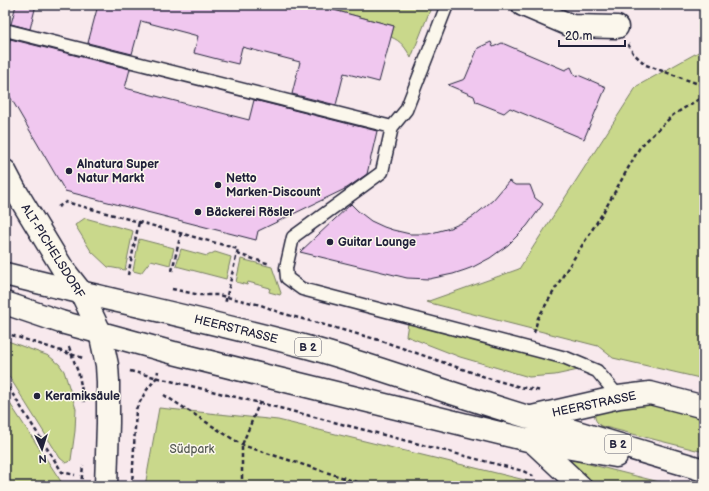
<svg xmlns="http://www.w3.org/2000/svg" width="709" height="491" font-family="'Balsamiq Sans',sans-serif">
  <rect width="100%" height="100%" fill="#f8e9ed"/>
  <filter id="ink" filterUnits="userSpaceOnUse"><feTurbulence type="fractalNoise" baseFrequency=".025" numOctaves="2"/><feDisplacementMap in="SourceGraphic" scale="8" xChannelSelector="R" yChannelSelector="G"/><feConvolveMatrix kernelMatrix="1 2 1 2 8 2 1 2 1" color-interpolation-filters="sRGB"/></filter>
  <g filter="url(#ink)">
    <path fill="#c9d88b" stroke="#767d63" d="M315 5H432L411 58C406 48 401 41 391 37L394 26Z
      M704 49V379L613 358 598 346 426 302 519 269 637 86Z
      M85 218 133 231 125 270 108 267 91 251 75 225Z
      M139 239 174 248 170 265 151 260 141 273 133 271Z
      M181 249 207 256 215 252 231 257 226 279 176 266Z
      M241 259 272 267 281 293 280 295 269 292 270 288 248 282 247 285 236 282Z
      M408 323 583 369 555 375 529 377 460 357 406 336Z
      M5 340 49 356 59 364 64 371 76 409 75 431 71 460 69 462 66 463 60 458 5 370Z
      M5 396 64 486H5Z
      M647 401 704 415V452L601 426C597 422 594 420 595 413Z
      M159 408 278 420 529 481 532 486H145Z
      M573 460 675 486H600L588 480 571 464V462Z"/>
    <path fill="#f0c7ef" stroke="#22223b" d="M16 5H36L30 29 11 24Z
      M98 5H315L394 26 379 82 344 73 336 105 292 94 300 62 242 47 238 64 221 60 194 53 198 36 141 21 132 54 88 43Z
      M10 39 130 69 125 88 249 120 254 100 377 131 367 174 347 188 258 231 256 240 65 191 5 88V58Z
      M491 42 493 47 502 43 565 70 571 67 575 76 578 75 606 87 584 139 510 108 504 113 476 102 474 96 448 85 465 79 478 48Z
      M509 181 515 185H530L535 198 543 204 527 226 508 245 490 258 473 267 465 270 453 274 429 279 407 278 300 252 351 204 358 211 371 221 384 227 393 230 410 234H428L450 228 466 221 474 216 493 200Z"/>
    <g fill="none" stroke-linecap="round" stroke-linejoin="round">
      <defs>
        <path id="service" d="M447 5 406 110 392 127 382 172 293 237 286 268 287 278 302 289 566 358 597 371 619 397
          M5 30 392 127"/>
        <path id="minor" d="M523 5 572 26 617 27
          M5 171 15 190 63 269 81 292
          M532 417 619 397 650 393 704 407
          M532 441 580 486"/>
        <path id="tertiary" d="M81 292 100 332 107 365 108 382V423L106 486"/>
        <path id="primary" d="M5 274C105 299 207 320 307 347 366 363 422 384 480 402 555 426 630 448 704 470
          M5 303 61 322 174 353 266 376 532 441 616 456"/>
      </defs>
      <use href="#service" stroke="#22223b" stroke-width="15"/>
      <use href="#minor" stroke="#22223b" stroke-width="25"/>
      <use href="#tertiary" stroke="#22223b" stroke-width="25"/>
      <use href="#primary" stroke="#22223b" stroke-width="25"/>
      <path stroke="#22223b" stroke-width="2.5" stroke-dasharray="4 3" stroke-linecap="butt" d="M628 44 633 53 646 65 704 86
        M58 207 66 202 238 249 225 304
        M237 254 270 264
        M172 271 181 233
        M128 275 139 222
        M172 289 200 295H218L261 305 281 313 379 340 491 379 520 387 542 391
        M5 333 83 358
        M534 333 538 318 564 274 604 211 640 147 673 115 704 96
        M69 347 79 375 84 402
        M130 371 260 403 523 471 535 477
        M5 382 62 472 75 475
        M164 395 242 445 369 486
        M81 486 83 465
        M132 486 136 409 146 391 157 377 158 371
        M242 486V445L261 399"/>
      <use href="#service" stroke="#fbf7ec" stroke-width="12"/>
      <use href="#minor" stroke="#fbf7ec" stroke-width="22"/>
      <use href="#tertiary" stroke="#fbf7ec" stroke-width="22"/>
      <use href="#primary" stroke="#fbf7ec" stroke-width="22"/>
    </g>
  </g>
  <g fill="#22223b" stroke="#fbf7ec" stroke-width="1.5">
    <circle cx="69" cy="171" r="4"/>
    <circle cx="218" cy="185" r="4"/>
    <circle cx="198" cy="212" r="4"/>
    <circle cx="330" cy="242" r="4"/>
    <circle cx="37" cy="396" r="4"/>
  </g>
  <g text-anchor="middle" stroke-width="3" stroke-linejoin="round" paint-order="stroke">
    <g fill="#fbf7ec" stroke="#636270" stroke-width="1">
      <rect x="295" y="338" width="26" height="18" rx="3"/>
      <rect x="605" y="435" width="26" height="18" rx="3"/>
    </g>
    <g font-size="11" font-weight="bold" fill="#22223b">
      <text x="308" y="351">B 2</text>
      <text x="618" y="448">B 2</text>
    </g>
    <g font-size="12" font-weight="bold" fill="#22223b" stroke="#fbf7ec" text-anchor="start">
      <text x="77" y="168">Alnatura Super<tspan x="77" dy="14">Natur Markt</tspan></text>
      <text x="226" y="182">Netto<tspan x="226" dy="14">Marken-Discount</tspan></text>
      <text x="206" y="216">Bäckerei Rösler</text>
      <text x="338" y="246">Guitar Lounge</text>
      <text x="45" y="400">Keramiksäule</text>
    </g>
    <g font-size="12" fill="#22223b" stroke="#fbf7ec">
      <text transform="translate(53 251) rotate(58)" y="4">ALT-PICHELSDORF</text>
      <text transform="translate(236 329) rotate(14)" y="4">HEERSTRASSE</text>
      <text transform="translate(594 404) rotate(-12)" y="4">HEERSTRASSE</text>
    </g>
    <g font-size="12" fill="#545953" stroke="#fbf7ec">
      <text x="192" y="453">Südpark</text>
    </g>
  </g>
  <rect width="709" height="491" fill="none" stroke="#fbf7ec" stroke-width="20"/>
  <rect x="10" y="10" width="689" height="471" fill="none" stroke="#22223b" stroke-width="1.5" filter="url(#ink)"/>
  <g transform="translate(42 449) rotate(176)" stroke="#fbf7ec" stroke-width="3" paint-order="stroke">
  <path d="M0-3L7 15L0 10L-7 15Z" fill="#22223b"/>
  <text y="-6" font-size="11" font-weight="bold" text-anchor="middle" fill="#22223b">N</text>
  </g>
  <path d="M559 40v6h66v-6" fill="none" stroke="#22223b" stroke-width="2"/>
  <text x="565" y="40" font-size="12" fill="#22223b" stroke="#fbf7ec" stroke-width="3" paint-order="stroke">20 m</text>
</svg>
